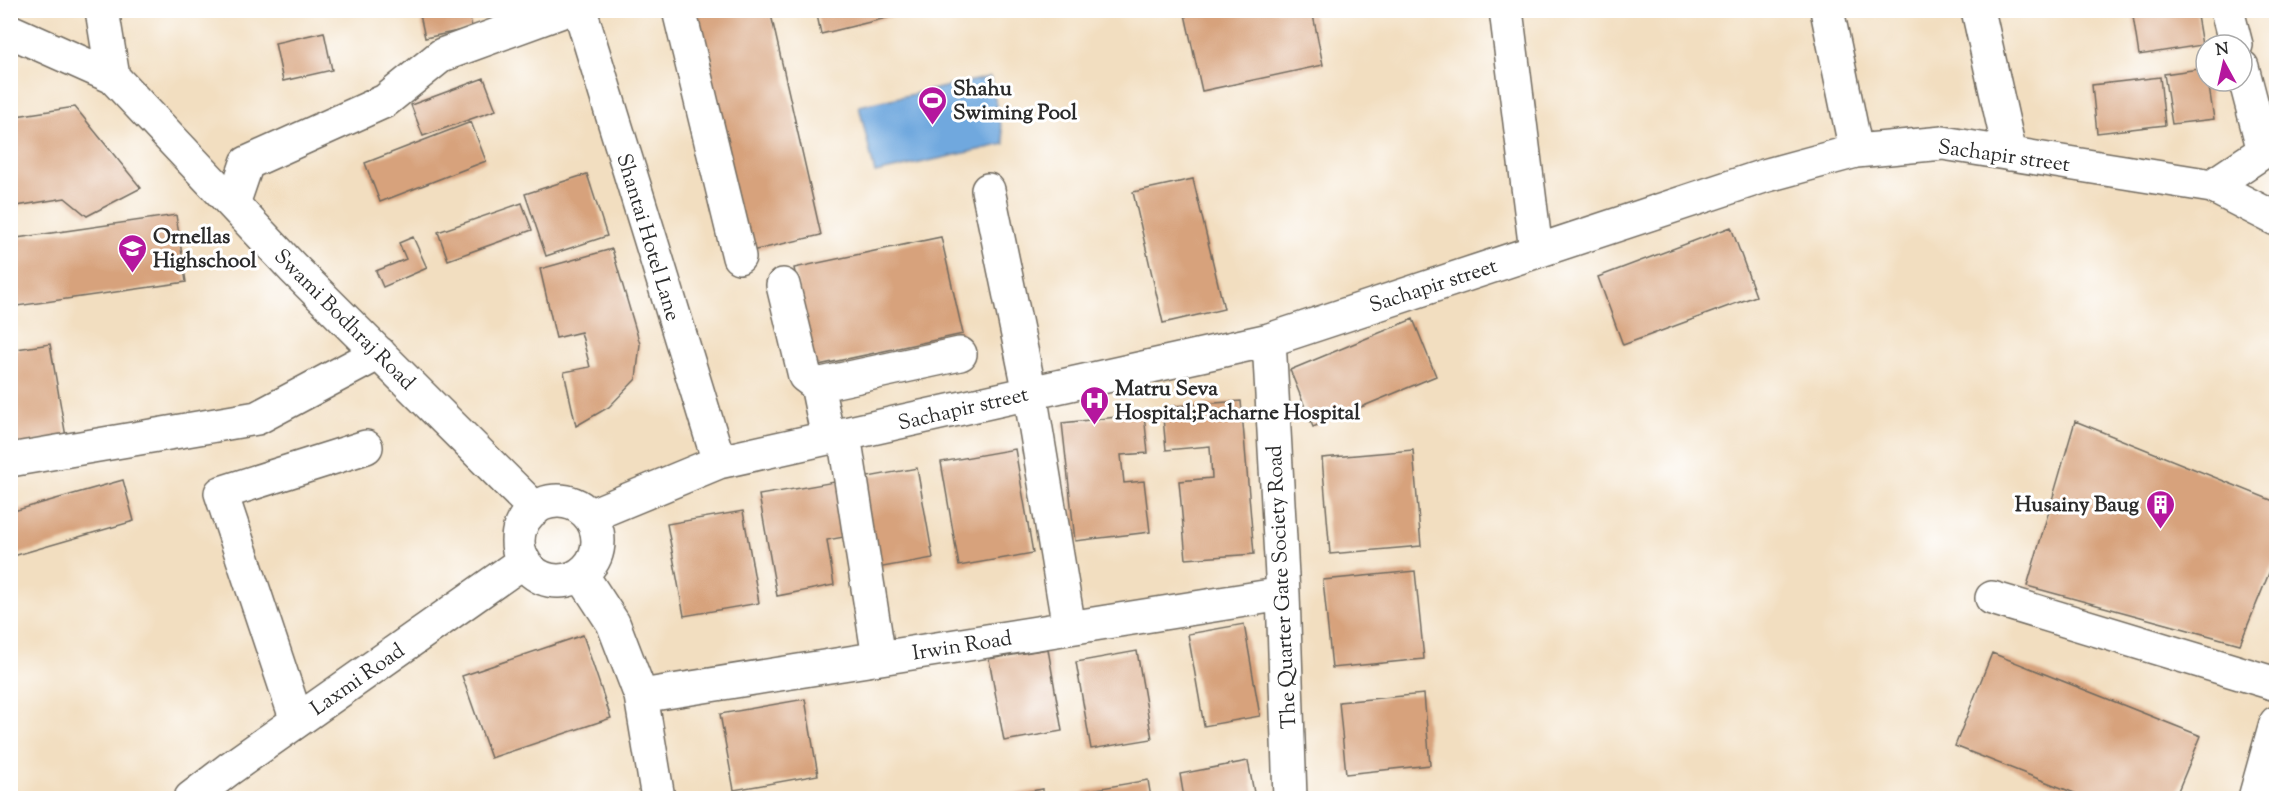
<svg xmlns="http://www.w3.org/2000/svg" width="2287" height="809" font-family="'Sorts Mill Goudy',serif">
  <rect width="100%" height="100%" fill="#fff"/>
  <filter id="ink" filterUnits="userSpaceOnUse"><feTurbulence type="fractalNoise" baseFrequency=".0167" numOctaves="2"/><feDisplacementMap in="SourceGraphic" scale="12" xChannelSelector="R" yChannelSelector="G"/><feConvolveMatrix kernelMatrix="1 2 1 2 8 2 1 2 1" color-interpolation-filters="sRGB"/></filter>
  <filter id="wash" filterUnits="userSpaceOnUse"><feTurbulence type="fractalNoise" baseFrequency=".008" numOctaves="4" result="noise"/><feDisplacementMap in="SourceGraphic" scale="24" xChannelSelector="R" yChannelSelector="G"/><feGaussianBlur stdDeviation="1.35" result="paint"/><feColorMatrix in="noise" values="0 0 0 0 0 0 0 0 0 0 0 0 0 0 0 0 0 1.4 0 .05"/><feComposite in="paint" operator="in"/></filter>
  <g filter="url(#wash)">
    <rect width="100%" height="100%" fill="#f2dec0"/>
    <path fill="#6fa8de" stroke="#4d6a84" stroke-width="1.5" d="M990 77 1005 144 875 173 859 106Z"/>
    <g id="blocks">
      <path fill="#d7a27c" d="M419 10H468L472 28 425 38Z
        M692 10H770L821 235 747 252Z
        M816 10H915V11L821 34Z
        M1184 10H1312L1323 65 1202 91Z
        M2132 10H2196L2202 45 2139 55Z
        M324 32 332 70 283 81 275 43Z
        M2206 68V81H2208L2214 119 2172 124 2164 74Z
        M2160 77 2165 125 2097 133 2092 85Z
        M484 78 496 110 423 136 411 105Z
        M75 107 141 188 87 216 65 198 10 207V117Z
        M471 122 486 161 380 202 365 163Z
        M587 174 607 236 546 256 525 194Z
        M1193 179 1224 309 1163 323 1133 192Z
        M522 203 532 230 448 260 438 232Z
        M176 215 186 282 10 307V239Z
        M1731 227 1756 296 1623 345 1598 277Z
        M413 237 427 268 383 287 376 271 406 259 399 243Z
        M941 237 963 334 814 366 794 268Z
        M612 249 640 344 636 379 609 407 576 426 564 372 590 367 581 332 556 338 540 269Z
        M1413 319 1436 376 1313 427 1290 370Z
        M50 344 66 437 10 446V350Z
        M1241 401 1254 554 1186 559 1179 481 1212 478 1210 446 1166 450 1162 407Z
        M1144 414 1148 453 1121 455 1124 483 1144 481 1150 532 1075 541 1062 423Z
        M2075 421 2276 502V556L2240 644 2027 586Z
        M1015 449 1033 553 959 566 941 462Z
        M1413 450 1421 546 1330 554 1322 458Z
        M917 468 933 558 872 569 857 479Z
        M123 480 134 521 10 557V512Z
        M846 480 855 535 827 540 834 585 777 596 759 495Z
        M743 511 759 603 684 616 667 524Z
        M1415 571 1424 659 1332 668 1323 580Z
        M1244 624 1260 716 1204 726 1188 634Z
        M583 635 611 718 491 758 462 676Z
        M1048 649 1062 731 1004 741 989 659Z
        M1137 651 1152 739 1091 749 1076 662Z
        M1992 653 2201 736 2175 798H2087L1955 746Z
        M1424 694 1430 765 1346 774 1339 702Z
        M805 699 818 775 734 790 720 714Z
        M1248 761 1255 798H1184L1180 774Z
        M1148 780 1151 798H1085L1084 791Z
        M1043 789 1044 798H998V797Z"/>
    </g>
  </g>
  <g filter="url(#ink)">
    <use href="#blocks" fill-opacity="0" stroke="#716a5f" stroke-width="1.5"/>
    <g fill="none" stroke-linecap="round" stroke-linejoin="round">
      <defs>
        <path id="minor" d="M102 10 113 77
          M580 10 719 462
          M679 10 739 257
          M1506 10 1536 251
          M1827 10 1856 151
          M1978 10 2010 154
          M2227 10 2236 45
          M10 31 113 77 293 268 535 509
          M2242 67 2264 151
          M2212 186 2264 151 2276 148
          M988 190 1030 393 1069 628
          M233 204 247 163 385 101 442 55 565 10
          M783 285 805 376 817 385 828 438
          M1269 340 1283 594 1290 798
          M817 385 960 354
          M844 435 879 658
          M10 460 257 418 379 353
          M518 541a40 40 0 1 1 80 0a40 40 0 1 1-80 0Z
          M589 516 719 462 1269 340 1764 176 1856 151 1943 143 2212 186 2276 219
          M581 574 613 623 641 696 658 798
          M1992 598 2276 684
          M641 696 1283 594
          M297 721 221 493 366 447
          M191 798 229 769 524 561
          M2255 798 2276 723"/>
      </defs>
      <use href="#minor" stroke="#716a5f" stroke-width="36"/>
      <use href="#minor" stroke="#fff" stroke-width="33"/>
    </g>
  </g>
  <defs>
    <symbol id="stadium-pin" viewBox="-11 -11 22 30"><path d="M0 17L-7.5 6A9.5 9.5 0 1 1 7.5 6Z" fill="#b5179e" stroke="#fff"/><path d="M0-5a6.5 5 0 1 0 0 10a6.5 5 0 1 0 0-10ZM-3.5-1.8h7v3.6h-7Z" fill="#fff"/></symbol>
    <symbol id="school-pin" viewBox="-11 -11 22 30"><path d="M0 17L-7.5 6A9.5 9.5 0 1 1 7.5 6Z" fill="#b5179e" stroke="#fff"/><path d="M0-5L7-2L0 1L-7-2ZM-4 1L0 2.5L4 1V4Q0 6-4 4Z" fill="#fff"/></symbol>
    <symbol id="hospital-pin" viewBox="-11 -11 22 30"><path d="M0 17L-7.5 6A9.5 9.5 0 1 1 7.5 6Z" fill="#b5179e" stroke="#fff"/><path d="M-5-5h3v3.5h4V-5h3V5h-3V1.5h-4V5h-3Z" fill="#fff"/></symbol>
    <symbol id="building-pin" viewBox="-11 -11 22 30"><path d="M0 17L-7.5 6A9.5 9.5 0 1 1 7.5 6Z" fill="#b5179e" stroke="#fff"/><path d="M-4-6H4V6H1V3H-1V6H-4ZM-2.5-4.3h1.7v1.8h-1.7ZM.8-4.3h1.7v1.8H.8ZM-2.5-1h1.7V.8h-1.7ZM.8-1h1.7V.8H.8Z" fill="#fff"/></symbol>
  </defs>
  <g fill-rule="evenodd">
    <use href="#stadium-pin" x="916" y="84" width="33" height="45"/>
    <use href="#school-pin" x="116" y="232" width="33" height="45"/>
    <use href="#hospital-pin" x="1078" y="384" width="33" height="45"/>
    <use href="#building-pin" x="2144" y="488" width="33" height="45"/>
  </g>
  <g text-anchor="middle" stroke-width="6" stroke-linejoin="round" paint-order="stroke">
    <g font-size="21" font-weight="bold" fill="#2b2b2b" stroke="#fff" text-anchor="start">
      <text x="953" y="95">Shahu<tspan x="953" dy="24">Swiming Pool</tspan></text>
      <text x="153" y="243">Ornellas<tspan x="153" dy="24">Highschool</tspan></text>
      <text x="1115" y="395">Matru Seva<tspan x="1115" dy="24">Hospital;Pacharne Hospital</tspan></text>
      <text x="2139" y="511" text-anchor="end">Husainy Baug</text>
    </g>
    <g font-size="21" fill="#2b2b2b" stroke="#fff">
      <text transform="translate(2004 155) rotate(8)" y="7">Sachapir street</text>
      <text transform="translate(649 237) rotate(73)" y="7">Shantai Hotel Lane</text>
      <text transform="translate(1433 285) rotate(-18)" y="7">Sachapir street</text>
      <text transform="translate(345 319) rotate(45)" y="7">Swami Bodhraj Road</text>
      <text transform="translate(963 408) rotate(-13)" y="7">Sachapir street</text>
      <text transform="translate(1281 587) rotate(-93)" y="7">The Quarter Gate Society Road</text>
      <text transform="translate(962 645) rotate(-9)" y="7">Irwin Road</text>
      <text transform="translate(357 679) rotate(-35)" y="7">Laxmi Road</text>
    </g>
  </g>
  <rect width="2287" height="809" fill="none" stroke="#fff" stroke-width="36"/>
  <g transform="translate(2224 63) rotate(352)"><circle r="28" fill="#ffffff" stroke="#aaaaaa" stroke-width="1.5"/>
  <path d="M0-4.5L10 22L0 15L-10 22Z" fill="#b5179e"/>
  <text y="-9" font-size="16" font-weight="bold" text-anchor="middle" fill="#2b2b2b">N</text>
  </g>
</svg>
